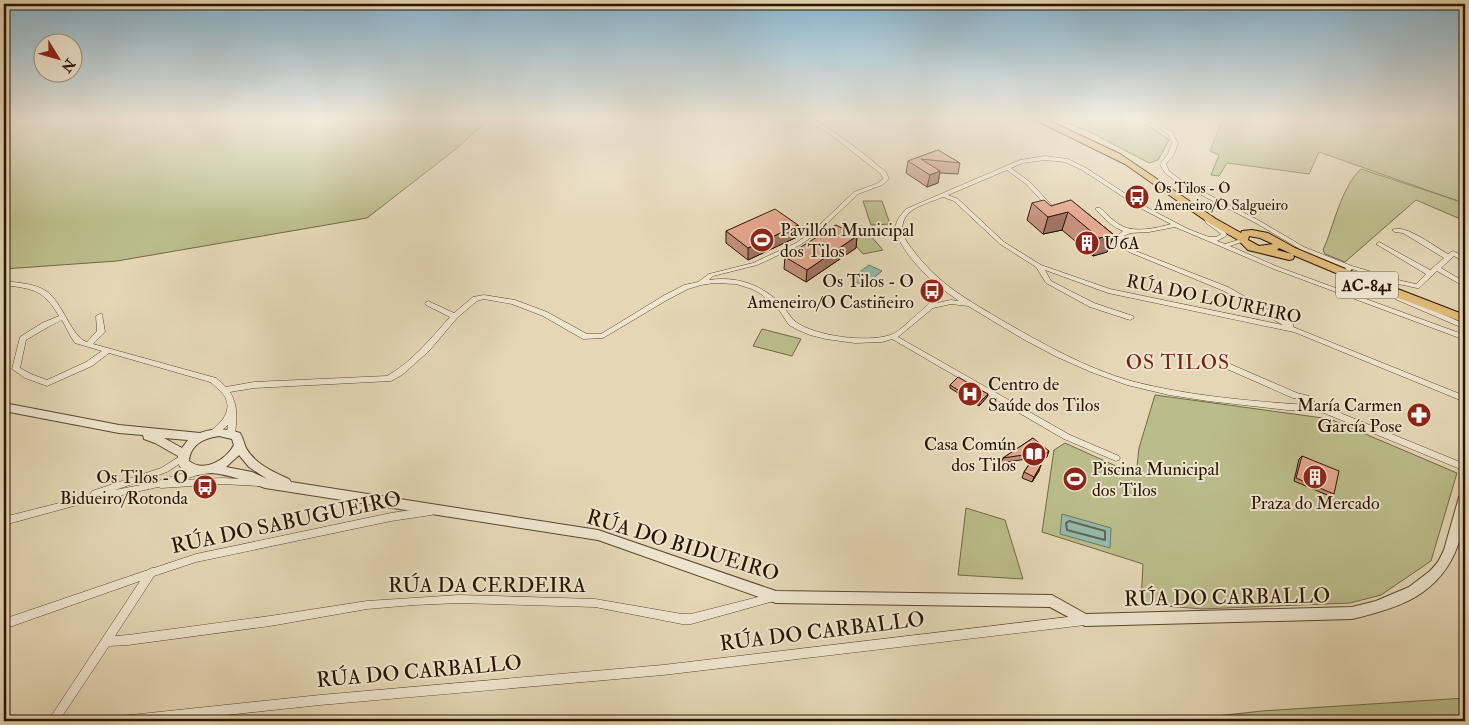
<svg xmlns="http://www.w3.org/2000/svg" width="1469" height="725" font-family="'IM FELL Double Pica',serif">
  <rect width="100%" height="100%" fill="#e5d7b5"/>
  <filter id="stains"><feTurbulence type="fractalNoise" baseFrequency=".004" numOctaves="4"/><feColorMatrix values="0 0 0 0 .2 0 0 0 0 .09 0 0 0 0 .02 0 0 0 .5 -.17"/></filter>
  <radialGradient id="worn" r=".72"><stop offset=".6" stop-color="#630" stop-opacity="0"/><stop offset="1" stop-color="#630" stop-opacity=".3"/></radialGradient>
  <path fill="#babd8a" stroke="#726845" d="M4 118H490L456 149 367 218 117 261 4 269Z
    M1056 118H1112L1148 125 1169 140 1158 160 1149 163 1092 133Z
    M1223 118H1465V221L1416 200 1345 262 1325 254 1323 250C1334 226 1341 187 1361 169L1458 201 1319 152 1309 174 1227 163 1219 176 1211 175 1219 155 1210 151Z
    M863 201H882L890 224 871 225Z
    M862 226 883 250 863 254 843 231Z
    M762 329 801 339 792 356 753 346Z
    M1155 395 1330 419 1457 473 1431 561 1381 595 1350 603 1202 609 1141 604 1143 564 1042 532 1054 450 1065 443 1136 475 1139 448Z
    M966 508 1005 520 1023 579 958 575Z
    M1465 698V721H1170L1262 711Z"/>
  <path fill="#96baac" stroke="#6b7867" d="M869 265 882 271 864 286 850 279Z
    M1062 514 1111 528 1110 548 1060 534Z"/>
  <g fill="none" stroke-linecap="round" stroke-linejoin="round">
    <path stroke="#606756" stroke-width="2" d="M1069 521 1105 531V540L1067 530 1066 523Z"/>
    <defs>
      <path id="minor" d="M804 118C822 118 870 159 886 172L889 179 882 185 858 194 816 234 800 245 757 265 713 276 709 280C737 276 761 284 782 305 787 310 790 318 796 322 815 336 867 343 890 335 899 332 907 323 914 317 926 306 937 301 935 283 922 272 894 243 896 225 897 219 902 214 906 209L1020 160 1045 156 1068 159 1086 168 1146 207 1188 229 1209 237H1216L1221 234 1220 233 1206 223 1204 219 1207 217 1209 218C1213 226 1224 227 1227 235L1226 236 1217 241 1225 244 1241 239H1245V241L1230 246 1278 267 1465 335V340L1274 269 1175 227 1149 232 1130 233 1124 236 1126 243 1133 250 1228 287 1293 324V327L1465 396V402L1294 332 1108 293 1045 270 1051 281 1094 303 1133 316 1134 318 1130 320 1090 307 1046 283 1036 267 1000 244 954 201 943 197C929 203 907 207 903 223 900 233 907 243 913 250 939 285 968 300 1005 322 1045 345 1086 368 1131 381 1189 396 1249 401 1308 405L1303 400 1293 398 1227 369 1226 367 1230 364 1297 393 1309 396 1313 399 1316 406 1333 410 1465 464V471L1324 413 1309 411 1287 410 1208 401 1169 395 1127 385 1091 372 1057 357 1023 339 968 306 951 304 933 308 898 337 1070 435 1119 456 1120 458 1119 460 1116 461 1064 439 892 339 882 342 855 343 826 339 810 335 798 330 789 325 779 310 761 294 752 289 736 284 714 283 701 285 688 289 667 300 603 338 583 339 543 316 512 304 484 299 477 301 457 318 429 351 402 375 391 381 254 388 230 392C238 405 237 419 235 433L234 435H228L227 433 228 425 216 435H210L209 433C213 428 220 424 223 419 234 402 223 392 210 382L109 353 92 366 47 386 25 378 12 369 20 337 42 323 59 316C43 289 33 289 4 285V281C18 283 34 283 46 291 63 302 71 337 87 342L97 331 96 316 100 314H102L105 332 93 344 216 378 226 387 254 382 387 376C412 362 431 338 450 317L426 305 425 303 428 301 454 313 473 297 484 295 515 300 547 312 587 334H601L663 296 684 285 698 282 709 274 753 263 796 243 812 232 854 192 878 183 883 179 881 174 831 135ZM1045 160 1065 162 1082 170 1142 209 1171 224C1157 228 1135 233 1122 226 1114 222 1107 214 1100 208H1096V210C1104 218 1112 227 1123 231L1118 235C1118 243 1123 247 1129 252L1224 291 1283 325 1110 289 1041 265 1004 242 958 199 948 195 1007 170 1026 184 1052 212H1056V210L1030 182 1011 168 1023 163ZM942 289 959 301 951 300 937 303 940 298ZM62 320 71 337 75 343 102 351 86 362 47 380 31 374 20 368 26 340 48 327Z
        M1143 118H1149L1172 132 1178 143 1174 154 1166 164 1169 171 1182 181 1258 220 1304 247 1352 266 1402 281 1416 284 1426 274 1376 244 1379 242 1381 243 1430 270 1444 258 1403 233 1395 232 1392 230C1405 223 1435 247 1448 254L1453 251 1465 257V262L1454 256 1441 268 1465 282V287L1437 271 1419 288H1417L1398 284 1352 269 1350 271H1346L1345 270 1346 268 1300 249 1254 222 1178 183 1165 173 1160 164 1168 154 1172 143 1168 134Z
        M1395 295H1399L1465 324V329L1395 299 1394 297Z
        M182 455 185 456 186 458 185 460 167 472 115 490 151 483 198 469 201 470 202 472 201 474 182 480 222 478 259 480 262 481 263 483 262 485 259 486 222 484 161 488 158 487 77 505 4 525V517L91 495V493L92 491 161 468Z
        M431 507 434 508 435 511 434 514 431 515 391 521 196 562 154 576 115 636 128 635 270 616 367 601 459 595 595 599 682 614H691L774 593 777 594 779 597 777 600 774 601 691 624H682L595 607 459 603 414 605 367 609 270 626 128 645 109 646 59 721H48L140 581 4 629V619L148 570 152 568H154L196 554 391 513Z
        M1085 615 1089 617 1090 620 1089 623 1085 625 663 675 320 705 170 721H116L117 717 121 716 320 695 663 665Z"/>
      <path id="tertiary" d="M4 403 119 425 200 433C214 428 225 428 240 433 243 438 244 443 246 448 255 464 273 472 289 479L291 482 598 530 776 591 1052 595 1086 614 1352 607 1376 601 1409 587 1430 571 1438 562 1444 550 1459 497 1461 494 1465 492C1466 511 1464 528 1458 545 1440 595 1399 608 1352 619L1085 626 1050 607 776 603 598 540 265 488C248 482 231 475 212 473 205 473 197 477 189 474 181 470 177 465 178 456L155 443 144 439 143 435 119 433 4 411ZM219 436 232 439 234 445C226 460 204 473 189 461 190 445 204 438 219 436ZM164 438 188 440 182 448ZM239 455 249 467 267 479 252 472 226 467Z"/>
      <path id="primary" d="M1031 118H1043L1120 154 1216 219 1241 233 1242 231 1252 230 1268 233 1295 248 1338 266 1465 315V323L1374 289 1293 255 1294 257 1293 259 1289 260 1248 250 1238 240 1209 223 1125 164ZM1249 236 1260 238 1273 244 1259 246 1248 240ZM1279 248 1292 254 1277 250Z"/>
    </defs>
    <use href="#minor" stroke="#59452d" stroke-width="1"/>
    <use href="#tertiary" stroke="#59452d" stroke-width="2"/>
    <use href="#primary" stroke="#2a1400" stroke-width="2"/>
    <use href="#minor" fill="#eee5cf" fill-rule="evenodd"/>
    <use href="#tertiary" fill="#eee5cf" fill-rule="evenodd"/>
    <use href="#primary" fill="#e2bc7a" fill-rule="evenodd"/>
  </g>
  <path fill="#c38f7a" stroke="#2a1400" d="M938 150 960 163 958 174 940 173 938 183 927 187 906 173 908 161Z
    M1071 200 1114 235 1107 252 1093 256 1062 230 1043 234 1027 220 1032 203 1051 206Z
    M798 225 797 237 748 260 726 243V231Z
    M857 236 856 248 806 282 784 269 785 257Z
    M950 385 988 394 987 397 979 406 950 388Z
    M1033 438 1047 457 1037 463 1039 471 1032 482 1022 478 1024 472 1033 458 1001 463 1003 458Z
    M1302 456 1334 494 1332 497 1294 481 1299 459Z"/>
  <path fill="#9f7463" stroke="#2a1400" d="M940 171 938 183 927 187 930 175Z
    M1068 212 1062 230 1043 234 1048 217Z
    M798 225 797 237 748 260V248Z
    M1114 235 1107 252 1093 256 1099 238Z
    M857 236 856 248 806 282 807 270Z
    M988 394 987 397 979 406V403Z
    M1049 451 1047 457 1032 467 1034 462Z
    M1041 465 1039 471 1032 482 1034 477Z"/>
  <path fill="#e3a68e" stroke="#2a1400" d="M938 150 960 163 921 159 940 171 930 175 908 161Z
    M1044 200 1051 206 1071 200 1114 235 1099 238 1068 212 1048 217 1032 203Z
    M775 209 798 225 748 248 726 231Z
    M836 225 857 236 807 270 785 257Z
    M958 377 988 394 979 403 950 385Z
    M1033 438 1049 451 1034 462 1041 465 1034 477 1024 472 1037 453 1003 458Z
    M1302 456 1339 471 1334 494 1296 478Z"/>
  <linearGradient id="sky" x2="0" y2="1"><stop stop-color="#87b6d0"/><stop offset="0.54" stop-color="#f3edde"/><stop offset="1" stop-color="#f3edde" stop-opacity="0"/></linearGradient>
  <rect width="1469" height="220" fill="url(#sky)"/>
  <defs>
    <symbol id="bus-disc" viewBox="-11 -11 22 22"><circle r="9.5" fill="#8f2418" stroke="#eee5cf"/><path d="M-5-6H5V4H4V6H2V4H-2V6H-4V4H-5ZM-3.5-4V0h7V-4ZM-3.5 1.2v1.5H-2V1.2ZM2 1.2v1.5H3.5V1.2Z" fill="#fff"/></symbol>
    <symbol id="stadium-disc" viewBox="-11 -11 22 22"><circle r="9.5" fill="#8f2418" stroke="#eee5cf"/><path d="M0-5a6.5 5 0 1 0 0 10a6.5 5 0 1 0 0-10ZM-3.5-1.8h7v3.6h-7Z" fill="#fff"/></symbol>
    <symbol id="building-disc" viewBox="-11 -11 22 22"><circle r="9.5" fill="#8f2418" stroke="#eee5cf"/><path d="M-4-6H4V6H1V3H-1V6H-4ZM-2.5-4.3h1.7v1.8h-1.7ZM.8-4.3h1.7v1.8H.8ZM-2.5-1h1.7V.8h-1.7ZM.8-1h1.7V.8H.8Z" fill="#fff"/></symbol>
    <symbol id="hospital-disc" viewBox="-11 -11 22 22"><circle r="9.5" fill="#8f2418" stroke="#eee5cf"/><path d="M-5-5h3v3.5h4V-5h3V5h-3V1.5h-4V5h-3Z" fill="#fff"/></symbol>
    <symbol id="pharmacy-disc" viewBox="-11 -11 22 22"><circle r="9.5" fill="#8f2418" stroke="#eee5cf"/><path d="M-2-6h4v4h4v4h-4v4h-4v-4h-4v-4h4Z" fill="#fff"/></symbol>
    <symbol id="library-disc" viewBox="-11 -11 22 22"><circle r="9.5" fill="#8f2418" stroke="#eee5cf"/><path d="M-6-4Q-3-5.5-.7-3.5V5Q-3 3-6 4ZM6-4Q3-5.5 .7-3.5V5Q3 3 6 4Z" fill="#fff"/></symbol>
  </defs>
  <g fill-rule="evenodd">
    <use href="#bus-disc" x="1123" y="183" width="28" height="28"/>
    <use href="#stadium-disc" x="748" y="226" width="28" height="28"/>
    <use href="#building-disc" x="1073" y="229" width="28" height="28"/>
    <use href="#bus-disc" x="918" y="277" width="28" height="28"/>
    <use href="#hospital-disc" x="956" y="380" width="28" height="28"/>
    <use href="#pharmacy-disc" x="1405" y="401" width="28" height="28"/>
    <use href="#library-disc" x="1020" y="440" width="28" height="28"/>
    <use href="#building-disc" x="1301" y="463" width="28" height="28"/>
    <use href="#stadium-disc" x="1061" y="465" width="28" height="28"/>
    <use href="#bus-disc" x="191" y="473" width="28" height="28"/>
  </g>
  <g text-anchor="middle" stroke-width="4" stroke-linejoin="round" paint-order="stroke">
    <g font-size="15" fill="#2a1400" stroke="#eee5cf" text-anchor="start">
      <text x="1154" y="193">Os Tilos - O<tspan x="1154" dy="17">Ameneiro/O Salgueiro</tspan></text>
    </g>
    <rect fill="#eee5cf" stroke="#65533e" stroke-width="1" x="1336" y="271.5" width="62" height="27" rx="4"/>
    <g font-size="16" font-weight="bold" fill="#2a1400">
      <text x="1367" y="291">AC-841</text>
    </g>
    <g font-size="18" fill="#2a1400" stroke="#eee5cf" text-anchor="start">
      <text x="780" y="236">Pavillón Municipal<tspan x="780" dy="21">dos Tilos</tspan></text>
      <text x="1104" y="249">U6A</text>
      <text x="914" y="287" text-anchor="end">Os Tilos - O<tspan x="914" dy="21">Ameneiro/O Castiñeiro</tspan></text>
      <text x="988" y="390">Centro de<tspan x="988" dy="21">Saúde dos Tilos</tspan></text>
      <text x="1402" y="411" text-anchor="end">María Carmen<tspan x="1402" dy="21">García Pose</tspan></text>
      <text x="1016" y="450" text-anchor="end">Casa Común<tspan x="1016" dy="21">dos Tilos</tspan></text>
      <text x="1092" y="475">Piscina Municipal<tspan x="1092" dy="21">dos Tilos</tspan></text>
      <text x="188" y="483" text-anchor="end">Os Tilos - O<tspan x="188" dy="21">Bidueiro/Rotonda</tspan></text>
      <text x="1315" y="509" text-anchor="middle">Praza do Mercado</text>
    </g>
    <g font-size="18" fill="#2a1400" stroke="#eee5cf">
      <text transform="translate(1214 299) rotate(12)" y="6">RÚA DO LOUREIRO</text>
    </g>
    <g font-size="20" letter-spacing="1" fill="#7a1f14" stroke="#eee5cf">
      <text x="1178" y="369">OS TILOS</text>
    </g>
    <g font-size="21" fill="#2a1400" stroke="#eee5cf">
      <text transform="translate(286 522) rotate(-12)" y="7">RÚA DO SABUGUEIRO</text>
      <text transform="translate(683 545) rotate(17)" y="7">RÚA DO BIDUEIRO</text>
      <text x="487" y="592">RÚA DA CERDEIRA</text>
      <text transform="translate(1227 597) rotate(-1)" y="7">RÚA DO CARBALLO</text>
      <text transform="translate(822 631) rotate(-7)" y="7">RÚA DO CARBALLO</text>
      <text transform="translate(419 671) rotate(-5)" y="7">RÚA DO CARBALLO</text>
    </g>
  </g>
  <rect width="1469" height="725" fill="none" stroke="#e5d7b5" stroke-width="20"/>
  <rect x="5" y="5" width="1459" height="715" fill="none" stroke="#2a1400" stroke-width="2.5"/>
  <rect x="10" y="10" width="1449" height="705" fill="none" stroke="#2a1400"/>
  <g transform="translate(58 58) rotate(127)"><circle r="24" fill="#eee5cf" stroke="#a0917c"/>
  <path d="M0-4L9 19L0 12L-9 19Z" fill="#8f2418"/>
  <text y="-8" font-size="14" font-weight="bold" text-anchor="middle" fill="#2a1400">N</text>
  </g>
  <rect width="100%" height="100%" filter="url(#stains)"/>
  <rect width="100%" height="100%" fill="url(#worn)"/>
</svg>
